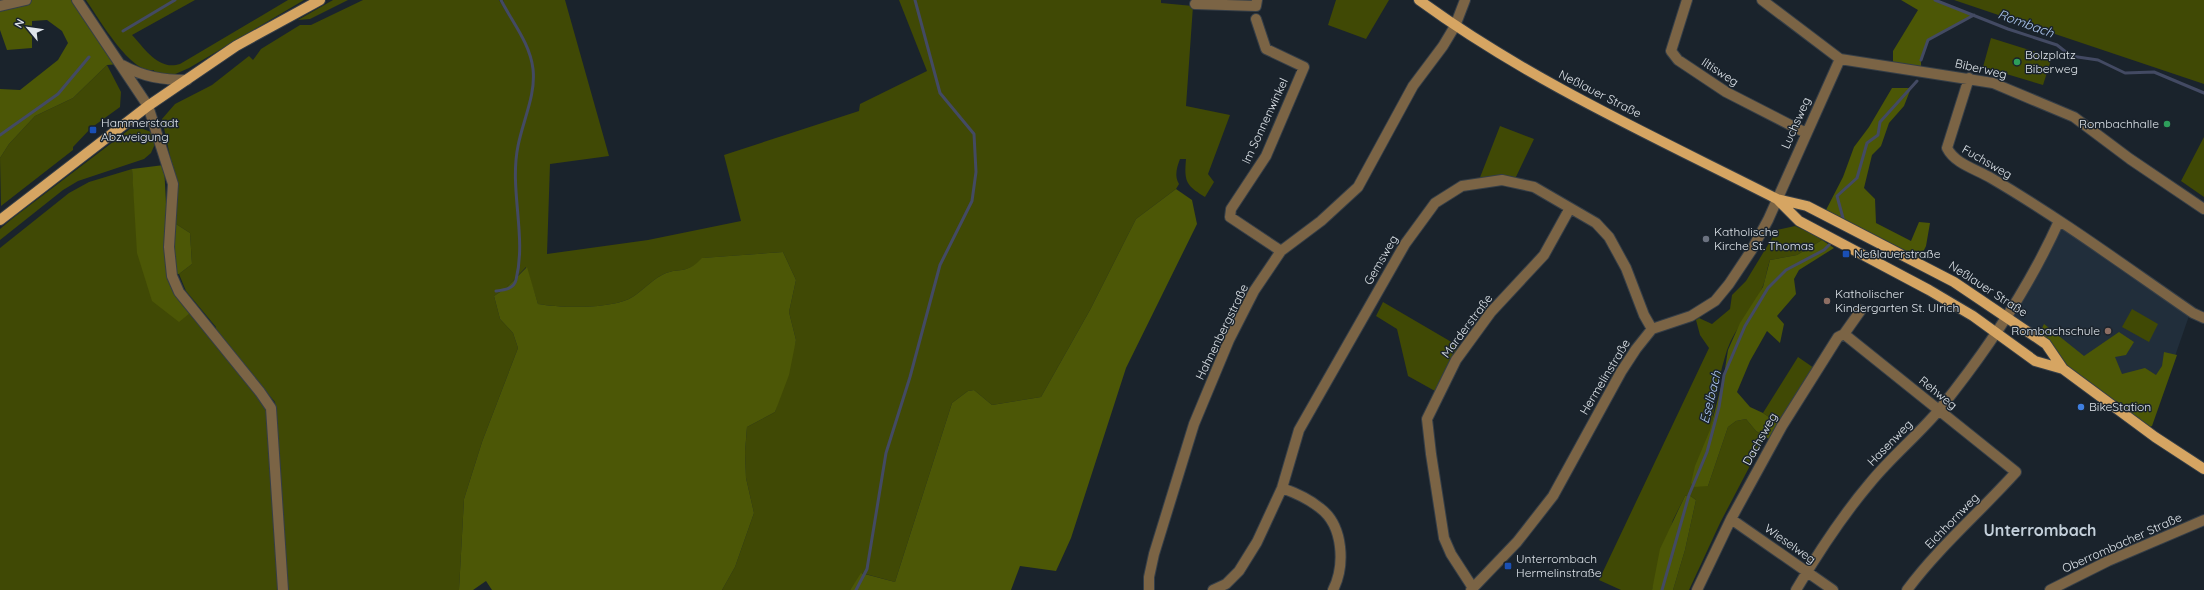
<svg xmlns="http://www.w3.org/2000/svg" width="2204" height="590" font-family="Quicksand,sans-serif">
  <rect width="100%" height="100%" fill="#1a232c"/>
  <path fill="#212e3b" d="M2060 227 2189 316 2151 425 2012 316Z"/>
  <path fill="#404905" d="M86 0H195L132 35C145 49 159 71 180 64L288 0H304L189 68 173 75 153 74 154 70C131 75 98 17 86 0Z
    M333 0H348L310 19 298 20Z
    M363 0H499L509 17 503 0H565L609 156 550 164 547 254 648 240 741 221 724 155 859 111 860 104 927 71 899 0H1161V3L1193 6 1186 106 1230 115 1208 174 1214 182 1205 197C1186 185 1184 182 1186 159H1180C1177 167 1174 176 1179 184L1176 189 1136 219 1090 310 1041 397 992 405 974 390 968 391 952 403 895 582 862 573 850 590H722L735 567 754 513 746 478 745 452 747 427 775 412 796 340 789 312 796 280 783 252 703 258C685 276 679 266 662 275 650 281 641 293 629 299 606 309 563 308 538 304L526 267 506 288 494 296 500 319 513 333 518 348 482 442 464 499 459 590H0V248L69 193 89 182 132 169 136 219 190 313 259 396 267 410 277 439 275 402 214 331 216 327 186 291 179 274 192 264 190 233 176 224V184L162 119 175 104 212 85 249 56 253 60 261 49 300 25H311Z
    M1336 0H1389L1366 39 1328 25Z
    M1954 0H2204V84Z
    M1991 38 2052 57 2043 85 1983 67Z
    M107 65 121 92 120 107 91 128 73 147V150L1 206 0 158 9 144 35 116 73 98Z
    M1500 126 1534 139 1515 179 1479 180Z
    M130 129H143L151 132 155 144 151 153 144 159 78 181 63 190 0 240V229L13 218Z
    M2204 137V197L2181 181Z
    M1795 226 1812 233 1822 240 1797 255 1770 260C1767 268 1766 278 1763 286 1754 309 1735 327 1727 350 1713 394 1710 440 1708 486L1728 427 1736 421 1746 419 1756 431 1765 437 1720 523 1689 590H1673L1685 550 1696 500 1689 495 1685 496 1673 520 1652 590H1621L1599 580 1709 348 1700 335 1696 320 1699 318 1712 324 1730 309 1732 295 1746 281 1777 230Z
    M1383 302 1460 347 1435 391 1408 376 1397 329 1376 316Z
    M2132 309 2158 324 2149 342 2122 327Z
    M1798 357 1814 368 1779 424 1763 413Z"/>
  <path fill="#4c5706" d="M26 0H78L120 64 107 65 73 98 35 116 9 144 0 158V89L20 90 58 60 68 43 62 31 47 20 32 21V48L7 50 0 30V6Z
    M1901 0H1935L1974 15 1928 40 1921 60V71L1893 67V51L1918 10Z
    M1892 88H1911L1904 106 1889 123 1881 146 1872 155 1864 188 1875 199 1876 223 1911 241 1919 222 1930 223 1926 246 1920 258 1826 210 1843 177 1854 147 1869 127Z
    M164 165 167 222 176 224 190 233 192 264 179 274 169 276 190 313 179 322 152 301 137 253 132 169Z
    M1176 189 1192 200 1197 224 1126 368 1071 538 1056 571 1020 566 1011 590H850L861 573 895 582 952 403 968 391 974 390 992 405 1041 397 1090 310 1136 219Z
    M1822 240 1834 248 1799 270 1794 279 1796 294 1777 316 1784 324 1780 343 1767 331 1750 361 1737 392 1750 407 1763 413 1779 424 1769 439 1756 431 1746 419 1736 421 1728 427 1708 486 1694 487 1691 483 1695 466 1710 430 1724 375 1728 350 1740 323 1763 287 1770 260 1797 255Z
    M783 252 796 280 789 312 796 340 789 375 775 412 747 427 745 452 746 478 754 513 735 567 722 590H492L486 581 473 590H459L464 499 482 442 518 348 513 333 500 319 494 296 506 288 527 267 538 304C562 308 606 309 629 299 641 293 650 281 662 275 679 266 685 276 702 258Z
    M2044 324 2084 356 2119 332 2134 342 2126 355 2115 357 2122 374 2145 368 2156 375 2162 366 2164 352 2177 355 2152 426 2147 428 2063 365 2038 336Z
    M1689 495 1696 500 1685 550 1673 590H1652L1660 549 1685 496Z"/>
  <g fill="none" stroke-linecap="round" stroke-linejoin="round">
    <path stroke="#434a63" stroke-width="3" d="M1935 0 2008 29 2057 45 2071 56 2098 60 2125 73 2154 72 2204 93
      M123 31 175 0
      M1921 60 1928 40 1974 15
      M0 135 58 94 89 57
      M1843 218 1837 196 1857 178 1867 143 1878 135 1880 122 1917 81
      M496 291C504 290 514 289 516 280 527 236 509 190 518 146 523 120 536 95 533 69 530 43 512 22 501 0
      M856 590 867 569 886 453 910 377 940 265 972 201 976 172 974 134 940 93 915 0
      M1662 590 1689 495 1707 452 1719 407 1724 375 1745 326 1768 288 1786 270 1824 250 1830 244"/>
    <defs>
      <path id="minor" d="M77 0 148 106 173 184 169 247 172 276 179 292 260 392 271 408 283 590
        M1687 0 1671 51 1678 60 1726 92 1806 133
        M1762 0 1840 59 1993 83 2074 117 2130 159 2204 209
        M1195 4 1256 6 1257 0
        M0 6 26 0
        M1256 19 1266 49 1304 67 1266 156 1231 209 1230 217 1281 251
        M122 65C144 77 162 80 187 80
        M1969 78 1947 148C1955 164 1976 169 1991 178 2061 219 2126 267 2193 313L2204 318
        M1844 334 2016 472C1980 512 1939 547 1907 590
        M1282 488C1296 493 1309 499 1320 508 1344 526 1345 566 1333 590
        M1731 519 1833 590
        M1473 588 1451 554 1444 538 1431 454 1427 419 1456 360 1491 312 1544 255 1570 208
        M1149 590V577L1154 554 1194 424 1229 340 1254 291 1281 251 1321 221 1358 187 1413 86 1443 46 1455 26 1465 0
        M1213 590 1226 584 1239 571 1257 542 1282 488 1299 430 1405 244 1435 203 1462 186 1502 180 1534 187 1596 223 1609 237 1626 268 1644 315 1652 329
        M1471 590 1517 542 1553 496 1621 372 1636 349 1652 329 1691 316 1715 301 1729 284 1751 251 1768 220 1840 59
        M1697 590 1731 519 1782 426 1838 337 1844 334 1861 310
        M1796 590C1818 553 1842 516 1870 483 1891 457 1917 436 1939 410 1985 353 2029 288 2059 221
        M2050 590 2108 561 2204 520"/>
      <path id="major" d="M1419 0C1530 81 1655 137 1777 199L1807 206 1954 282 2046 344 2063 369
        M1777 199 1799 221 1929 290 1973 316 2035 361 2063 369 2155 437 2204 469
        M0 220 148 106 236 46 320 0"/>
    </defs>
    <use href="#minor" stroke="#353e47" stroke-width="12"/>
    <use href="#major" stroke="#353e47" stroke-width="12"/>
    <use href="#minor" stroke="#7b6445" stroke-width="10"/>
    <use href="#major" stroke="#d6a562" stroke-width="10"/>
  </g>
  <g fill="#2e9e5b" stroke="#1a232c" stroke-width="1.5">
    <circle cx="2017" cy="62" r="4"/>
    <circle cx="2167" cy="124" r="4"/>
  </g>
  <g fill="#1a4fb4" stroke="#1a232c" stroke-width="1.5">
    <rect x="89" y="126" width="8" height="8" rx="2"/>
    <rect x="1842" y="250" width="8" height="8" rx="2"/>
    <rect x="1504" y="562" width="8" height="8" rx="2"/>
  </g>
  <circle fill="#6b7280" stroke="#1a232c" stroke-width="1.5" cx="1706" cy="239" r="4"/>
  <g fill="#8d6e63" stroke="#1a232c" stroke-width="1.5">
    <circle cx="1827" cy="301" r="4"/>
    <circle cx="2108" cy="331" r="4"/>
  </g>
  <circle fill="#3f7fe0" stroke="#1a232c" stroke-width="1.5" cx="2081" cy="407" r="4"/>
  <g text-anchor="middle" stroke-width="3" stroke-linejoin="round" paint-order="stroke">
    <g font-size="12" fill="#dee4ea" stroke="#1a232c" text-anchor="start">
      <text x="2025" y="59">Bolzplatz<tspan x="2025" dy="14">Biberweg</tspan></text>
      <text x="101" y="127">Hammerstadt<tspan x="101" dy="14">Abzweigung</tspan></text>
      <text x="2159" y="128" text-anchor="end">Rombachhalle</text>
      <text x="1714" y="236">Katholische<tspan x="1714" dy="14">Kirche St. Thomas</tspan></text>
      <text x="1854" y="258">Neßlauerstraße</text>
      <text x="1835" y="298">Katholischer<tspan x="1835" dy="14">Kindergarten St. Ulrich</tspan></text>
      <text x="2100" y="335" text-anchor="end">Rombachschule</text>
      <text x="2089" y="411">BikeStation</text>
      <text x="1516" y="563">Unterrombach<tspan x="1516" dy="14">Hermelinstraße</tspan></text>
    </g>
    <g font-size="12" fill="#dee4ea" stroke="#1a232c">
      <text transform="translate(1981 69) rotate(13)" y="4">Biberweg</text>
      <text transform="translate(1720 72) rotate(33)" y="4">Iltisweg</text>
      <text transform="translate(1600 94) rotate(27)" y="4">Neßlauer Straße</text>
      <text transform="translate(1265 121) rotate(-65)" y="4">Im Sonnenwinkel</text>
      <text transform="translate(1796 123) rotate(-66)" y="4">Luchsweg</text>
      <text transform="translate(1987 162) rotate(30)" y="4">Fuchsweg</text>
      <text transform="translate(1381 260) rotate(-60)" y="4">Gemsweg</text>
      <text transform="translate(1988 289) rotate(33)" y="4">Neßlauer Straße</text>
      <text transform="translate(1467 326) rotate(-53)" y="4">Marderstraße</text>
      <text transform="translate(1222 332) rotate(-64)" y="4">Hahnenbergstraße</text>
      <text transform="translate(1605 377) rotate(-59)" y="4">Hermelinstraße</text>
      <text transform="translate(1938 393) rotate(39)" y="4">Rehweg</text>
      <text transform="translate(1760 439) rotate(-61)" y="4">Dachsweg</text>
      <text transform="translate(1890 443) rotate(-46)" y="4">Hasenweg</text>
      <text transform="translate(1952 521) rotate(-46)" y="4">Eichhornweg</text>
      <text transform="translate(2122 543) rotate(-24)" y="4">Oberrombacher Straße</text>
      <text transform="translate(1790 544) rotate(35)" y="4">Wieselweg</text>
    </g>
    <g font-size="13" font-style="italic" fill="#b0caf0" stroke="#1a232c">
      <text transform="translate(2026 23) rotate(20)" y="5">Rombach</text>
      <text transform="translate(1710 397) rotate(-76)" y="5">Eselbach</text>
    </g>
    <g font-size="16" font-weight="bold" fill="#c4d0db" stroke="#1a232c">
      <text x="2040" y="536">Unterrombach</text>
    </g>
  </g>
  <g transform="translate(28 28) rotate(299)" stroke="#1a232c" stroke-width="3" paint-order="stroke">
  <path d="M0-3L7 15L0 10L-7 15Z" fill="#dee4ea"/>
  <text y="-6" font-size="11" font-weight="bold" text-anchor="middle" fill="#dee4ea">N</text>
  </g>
</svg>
